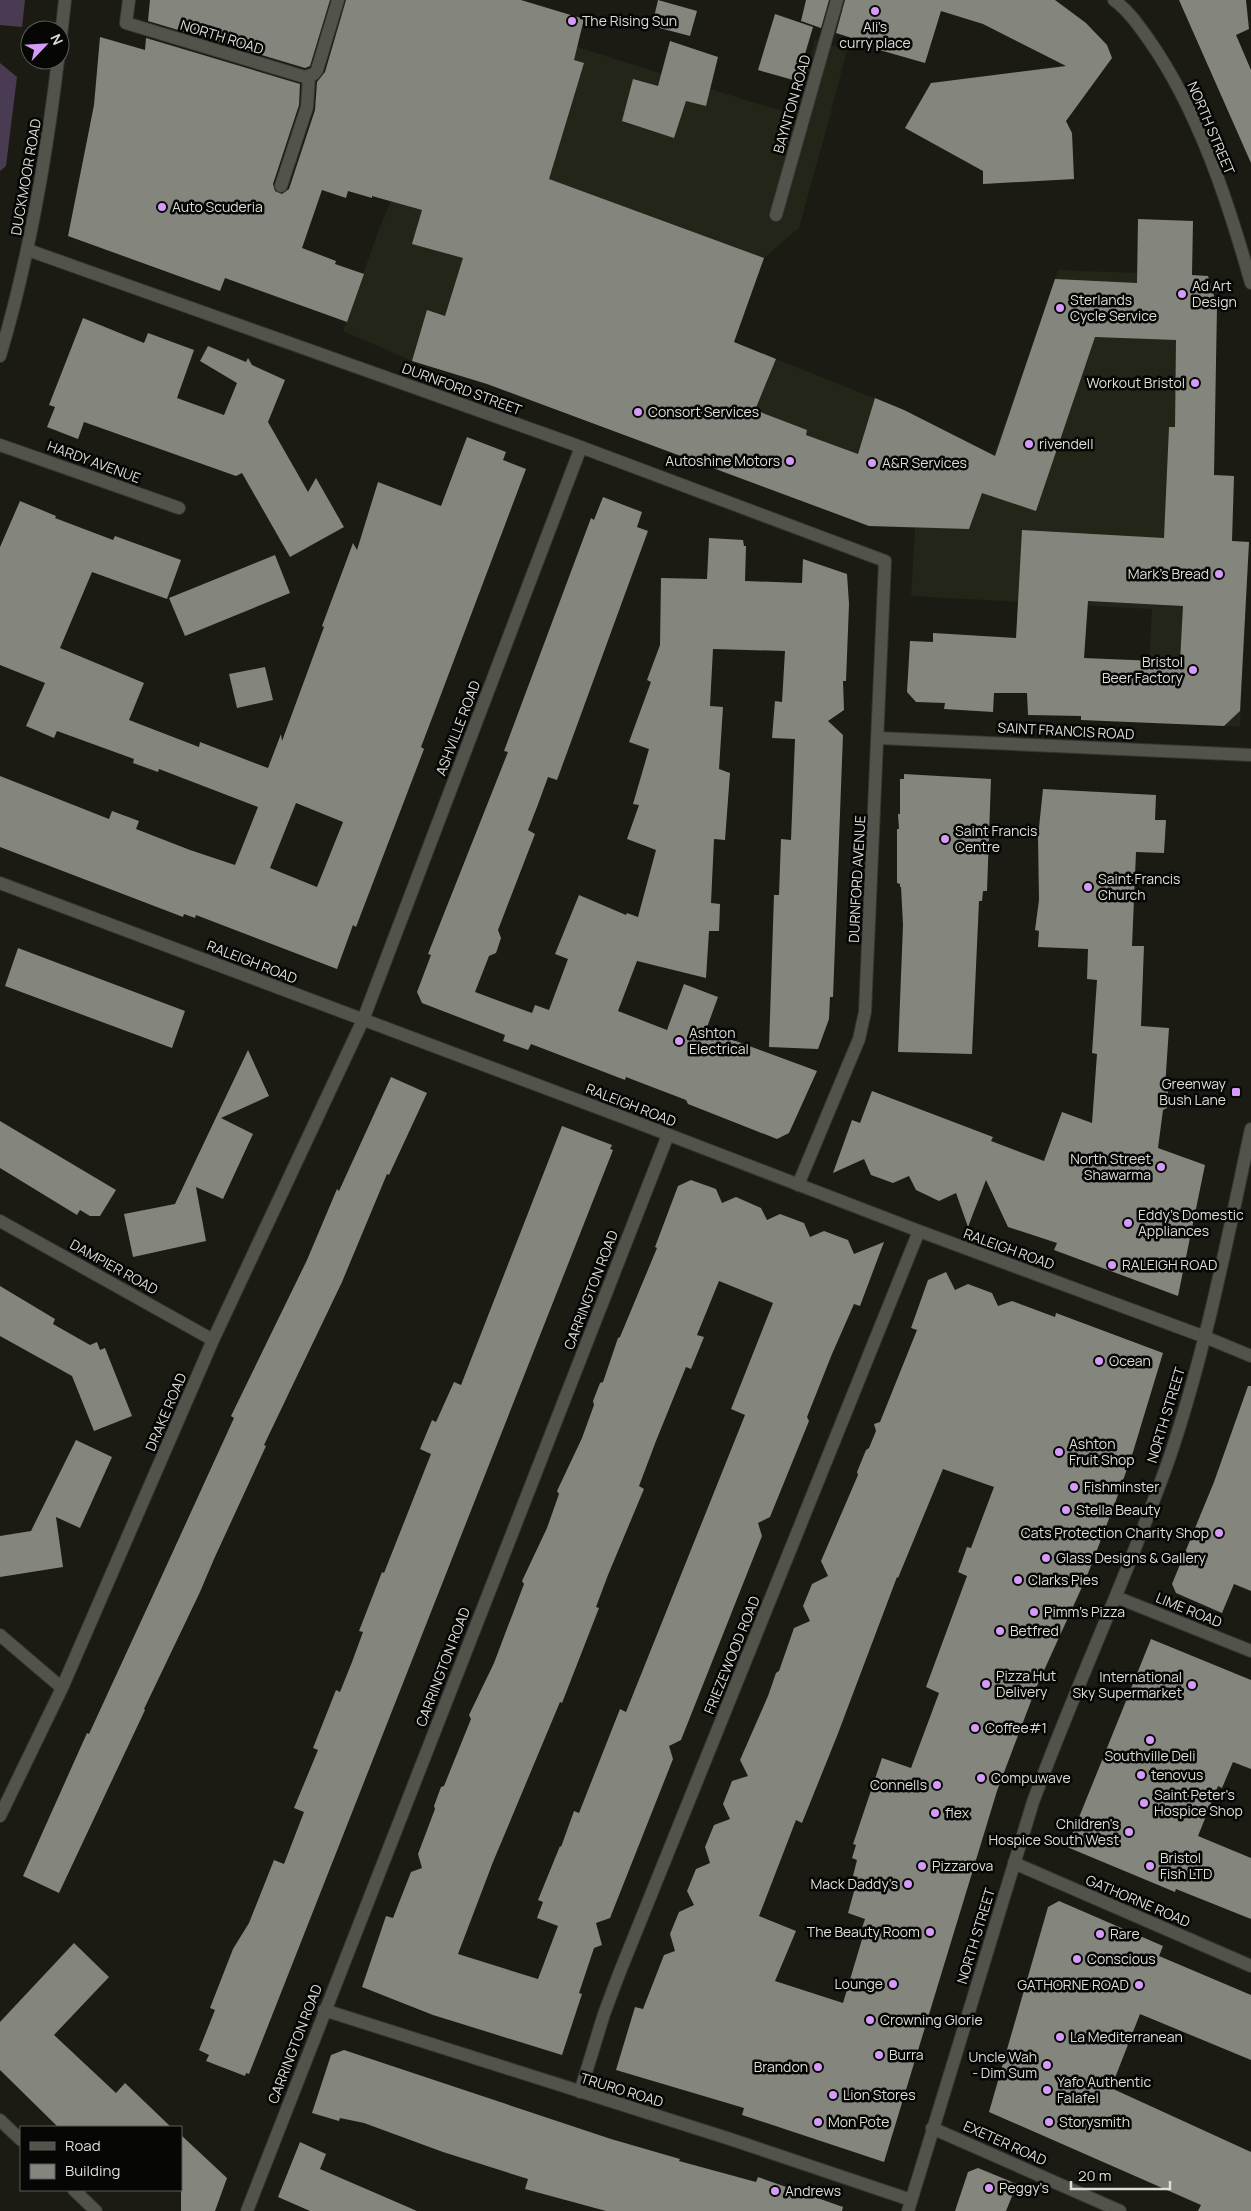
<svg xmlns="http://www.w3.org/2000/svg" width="1251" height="2211" font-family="Manrope,sans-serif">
  <rect width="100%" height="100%" fill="#1b1b14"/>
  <path fill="#232518" d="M815 40 847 50 830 116 799 228 764 258 734 342 904 410 994 455 1058 270 1192 275 1213 475 1234 476 1233 501 1209 540 1249 542 1240 727 1146 718 1152 609 911 596 915 528 869 526 487 384 412 361 343 331 379 229 391 201 577 47 797 116Z"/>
  <path fill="#493b52" d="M0 0H25L22 27 0 25Z
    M0 63 17 77 6 166 0 171Z"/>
  <path fill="#84857c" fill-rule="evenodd" d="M150 0H330L310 66 305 68 148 21Z
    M346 0H521L584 19 574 60 584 63 549 179 764 258 734 342 776 359 755 410 807 430 806 435 858 454 875 398 904 410 995 456 1055 279 1137 283 1138 219 1193 221 1192 275 1208 276 1217 306 1214 475 1234 476 1232 541 1249 542 1240 711 1224 726 1081 720V716L1028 715 1027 693H994L993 712 944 709 945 703 916 702 907 692 910 641 933 642V633L1016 638 1022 530 1164 538 1169 427H1175L1176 340 1095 337 1036 511 982 493 969 529 869 526 487 384 412 361 427 310 445 316 463 258 412 244 422 210 372 196V198L348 191 346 198 322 190 302 248 336 261 335 264 364 274 347 322 225 278 220 291 68 236 94 105 100 37 145 50 146 38 300 84 299 105 273 184 275 191 282 194 289 189 315 110 317 82 325 72ZM1088 601 1183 606 1180 662 1084 658Z
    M658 0 697 11 690 36 652 26Z
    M806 0H829L821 28 801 21Z
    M845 0H1055L1086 23 1107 45 1112 58 1066 121 1072 133 1074 179 983 184V171L905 128 931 83 1066 66 983 24 941 11 925 63 876 49 877 46 836 33Z
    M1179 0H1246L1249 29 1236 35 1251 70V163Z
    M775 14 813 27 797 81 758 70Z
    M670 41 718 57 706 106 686 101 674 138 622 121 633 79 658 86Z
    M83 318 144 343 148 333 194 350 177 398 224 415 237 383 200 361 208 346 246 362 248 358 252 365 285 380 268 422 308 492 316 478 344 527 290 557 242 473 236 476 84 422 78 439 47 427 55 407 49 405Z
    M467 437 506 452 503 460 526 469 437 705 421 747 424 749 387 846 356 927 353 925 337 969 196 915 195 918 184 914 183 917 0 847V776L109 819 112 811 139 821 136 829 190 850 235 865 258 807 159 769 158 772 133 763 134 759 57 731 54 738 26 726 45 683 0 665V547L20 501 56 516 55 518 113 540 115 536 181 560 167 599 92 572 60 648 144 683 129 720 199 747 200 742 268 768 281 734 282 741 324 627 322 626 353 543 357 550 378 482 441 506ZM296 803 343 822 317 887 270 868Z
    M603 497 642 512 637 527 648 531 557 780 548 777 537 807 528 830 535 834 498 930 501 938 496 953 489 956 475 992 532 1013 535 1005 549 1010 568 959 555 954 579 895 626 915 627 913 638 917 656 850 627 839 639 805 633 804 649 749 629 742 651 682 647 680 660 645 661 578 707 579 709 538 743 540 744 546H746L745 581 802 583 803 559 847 574 849 604 846 681H843L844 710 828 721 843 735 833 997H830L829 1019 818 1049 769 1047 774 895H779L781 839 791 840 795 739 772 738 775 701 782 702 785 651 713 649 710 706 723 707 719 769 730 773 725 840 714 839 711 903 720 904 719 931H709L706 978 637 961 618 1011 667 1030 684 984 718 997 706 1030 817 1071 789 1133 777 1139 688 1104 686 1100 626 1077 625 1080 531 1044 528 1050 503 1041 505 1035 422 1003 417 992 431 955 428 954 508 752 504 751 591 518 594 520Z
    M275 555 290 593 185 636 169 598Z
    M265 667 273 700 237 708 229 674Z
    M904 774 991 779 987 891H983L982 901H979L972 1054 898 1052 903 925 901 887H900V884L897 883V829H899L898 814H900V779H904Z
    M1043 789 1156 795 1155 820H1166L1164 853 1136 852 1132 946H1144L1141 1026 1169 1028 1165 1087 1168 1089 1167 1108 1163 1110 1158 1148 1205 1165 1178 1296 1054 1250 1057 1243 1008 1227 986 1180 968 1227 956 1193 939 1201 916 1190 909 1176 893 1183 871 1175 864 1159 833 1173 852 1120 860 1123 872 1091 993 1137 991 1141 1044 1161 1062 1112 1092 1123 1097 1054 1092 1053 1097 980 1087 979 1088 949 1038 947 1039 931 1035 930 1039 900 1038 837Z
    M18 948 185 1011 172 1048 5 986Z
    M248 1050 269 1096 221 1118 253 1134 223 1199 196 1187 206 1241 133 1257 124 1214 175 1204Z
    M391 1077 427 1093 389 1175 387 1174 342 1282 264 1445 266 1446 214 1559 200 1592 144 1709 145 1710 59 1893 23 1876 87 1733 89 1734 154 1593 234 1418 231 1416 307 1260 337 1189 339 1191Z
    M0 1121 116 1190 100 1216H90L80 1210 77 1215 0 1168Z
    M562 1126 612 1145 610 1149 613 1150 249 2074 246 2073 245 2076 206 2061 209 2055 199 2050 215 2010 210 2008 233 1949 249 1923 274 1860 284 1864 304 1812 294 1808 318 1750 313 1748 336 1690 340 1692 352 1662 363 1632 359 1631 382 1572 384 1573 431 1454 420 1449 432 1420 436 1422 454 1382 461 1385Z
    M691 1180 716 1189 722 1203 736 1197 761 1208 767 1220 780 1214 804 1223 810 1237 824 1231 848 1240 854 1254 884 1242 860 1306 854 1304 832 1354 807 1417 809 1421 770 1517 758 1523 762 1536 681 1740 669 1746 673 1759 610 1918 596 1923 602 1945 594 1948 579 1993 582 1994 562 2055 433 2015 362 1987 386 1916 393 1918 411 1872 422 1868 418 1854 435 1809 434 1806 441 1787 444 1786 471 1719 469 1715 494 1663 524 1584 522 1581 547 1528 559 1494 557 1491 582 1438 594 1405 593 1401 600 1383 603 1382 618 1338 620 1337 657 1248 655 1247 678 1186ZM719 1281 773 1303 731 1409 745 1415 626 1712 620 1709 579 1813 574 1811 561 1847 560 1846 538 1900 543 1902 537 1918 558 1926 538 1979 458 1954 493 1862 560 1702 562 1703 599 1608 596 1607 608 1575 644 1489 639 1486 656 1441 686 1367 691 1369 704 1337 697 1335Z
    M946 1272 955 1290 968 1284 992 1293 998 1306 1012 1301 1055 1317 1056 1313 1163 1353 1133 1452 1115 1503 1087 1576 1036 1688 997 1791 884 2162 742 2115 744 2108 616 2070 635 2007 643 2009 664 1955 675 1951 670 1934 679 1912 694 1905 687 1891 696 1869 710 1863 705 1847 714 1825 730 1819 723 1804 732 1781 748 1776 740 1760 768 1696 776 1673 779 1671 794 1628 810 1621 803 1606 812 1584 828 1576 821 1561 858 1475 857 1472 866 1450 869 1448 876 1431 874 1424 880 1422 917 1330 911 1328 928 1280ZM943 1469 994 1487 971 1548 967 1547 958 1572 967 1576 926 1687 939 1693 911 1768 882 1758 853 1844 856 1845 852 1858 857 1860 853 1876 858 1877 848 1913 865 1919 860 1934 863 1936 843 2003 775 1981 796 1931 759 1916 796 1820 802 1823 837 1736 897 1577 898 1578Z
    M0 1286 55 1319 53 1324 90 1345 97 1342 100 1350 105 1348 132 1416 94 1431 72 1376 0 1336Z
    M1248 1386H1251V1591L1234 1584 1222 1613 1176 1593 1172 1584 1214 1482Z
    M76 1440 112 1457 80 1528 56 1517 63 1567 0 1577V1536L31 1531Z
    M1151 1639 1251 1680V1769L1233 1762 1222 1788 1218 1786 1198 1836 1251 1858V1919L1176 1889 1175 1892 1067 1847Z
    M1059 1901 1163 1946 1159 1956 1251 1995V2060L1140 2014 1111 2088 1251 2152V2211H1198L1201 2205 989 2112 1048 1907Z
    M74 1943 109 1977 54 2035 116 2093 125 2083 171 2127H58L0 2070V2022Z
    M344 2050 611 2139 680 2159 679 2161 756 2182 758 2177 843 2207 842 2211H606L525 2189 528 2179 443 2152 364 2123 340 2118 339 2121 312 2113 331 2055Z
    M181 2135 227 2178 215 2211H181Z
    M300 2142 326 2154 320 2169 417 2211H310L278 2197Z
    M978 2168 1017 2184 1006 2211H955L968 2172Z"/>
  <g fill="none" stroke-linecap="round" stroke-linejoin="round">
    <defs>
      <path id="street" d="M129 0 126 23 305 77 314 74 317 70 338 0
        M281 186 307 107 309 76
        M776 215 837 0
        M28 250 570 443 885 561 865 1012 859 1039 798 1185
        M0 445 179 508
        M879 738 1251 755
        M0 883 625 1118 919 1231 1205 1337 1251 1356
        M0 1221 213 1340
        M1116 1597 1251 1651
        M0 1635 62 1688
        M0 1816 62 1688 213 1340 363 1020 581 447
        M1014 1863 1251 1966
        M324 2010 730 2139 911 2200
        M580 2092 604 2014 619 1974 919 1231
        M0 2120 21 2140
        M932 2128 1120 2211
        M74 2190 96 2211
        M247 2211 668 1135"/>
      <path id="secondary" d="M1114 0C1128 10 1139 26 1149 40 1198 110 1228 201 1251 283
        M60 45 65 0
        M0 356C29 259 46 160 58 60
        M908 2211 1033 1802C1075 1688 1127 1577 1168 1462 1205 1354 1227 1241 1251 1129"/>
    </defs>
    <use href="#street" stroke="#353632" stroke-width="14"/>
    <use href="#secondary" stroke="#353632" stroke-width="14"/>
    <use href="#street" stroke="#52544b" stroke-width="12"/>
    <use href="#secondary" stroke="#52544b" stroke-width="12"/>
  </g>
  <g fill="#d69bf9" stroke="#060604" stroke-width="2">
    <circle cx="875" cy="11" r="5"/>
    <circle cx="572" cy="21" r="5"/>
    <circle cx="162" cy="207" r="5"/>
    <circle cx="1182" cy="294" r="5"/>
    <circle cx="1060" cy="308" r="5"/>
    <circle cx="1195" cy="383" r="5"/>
    <circle cx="638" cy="412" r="5"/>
    <circle cx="1029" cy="444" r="5"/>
    <circle cx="790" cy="461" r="5"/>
    <circle cx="872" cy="463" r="5"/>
    <circle cx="1219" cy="574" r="5"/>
    <circle cx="1193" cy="670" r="5"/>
    <circle cx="945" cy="839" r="5"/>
    <circle cx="1088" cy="887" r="5"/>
    <circle cx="679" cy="1041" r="5"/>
    <rect x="1231" y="1087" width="10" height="10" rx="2.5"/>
    <circle cx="1161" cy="1167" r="5"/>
    <circle cx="1128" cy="1223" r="5"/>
    <circle cx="1112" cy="1265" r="5"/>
    <circle cx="1099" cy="1361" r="5"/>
    <circle cx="1059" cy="1452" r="5"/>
    <circle cx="1074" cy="1487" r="5"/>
    <circle cx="1066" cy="1510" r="5"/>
    <circle cx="1219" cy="1533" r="5"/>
    <circle cx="1046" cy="1558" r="5"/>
    <circle cx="1018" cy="1580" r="5"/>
    <circle cx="1034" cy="1612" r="5"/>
    <circle cx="1000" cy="1631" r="5"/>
    <circle cx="986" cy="1684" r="5"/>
    <circle cx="1192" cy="1685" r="5"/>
    <circle cx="975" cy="1728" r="5"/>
    <circle cx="1150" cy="1740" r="5"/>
    <circle cx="1141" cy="1775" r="5"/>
    <circle cx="981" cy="1778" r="5"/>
    <circle cx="937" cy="1785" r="5"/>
    <circle cx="1144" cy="1803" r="5"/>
    <circle cx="935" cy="1813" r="5"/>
    <circle cx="1129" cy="1832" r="5"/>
    <circle cx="922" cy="1866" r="5"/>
    <circle cx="1150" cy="1866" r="5"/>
    <circle cx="908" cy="1884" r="5"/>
    <circle cx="930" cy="1932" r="5"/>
    <circle cx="1100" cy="1934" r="5"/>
    <circle cx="1077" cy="1959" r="5"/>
    <circle cx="893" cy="1984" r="5"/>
    <circle cx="1139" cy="1985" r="5"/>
    <circle cx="870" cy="2020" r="5"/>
    <circle cx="1060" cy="2037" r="5"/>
    <circle cx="879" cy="2055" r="5"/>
    <circle cx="1047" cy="2065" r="5"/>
    <circle cx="818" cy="2067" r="5"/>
    <circle cx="1047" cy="2090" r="5"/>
    <circle cx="833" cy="2095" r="5"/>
    <circle cx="818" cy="2122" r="5"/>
    <circle cx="1049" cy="2122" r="5"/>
    <circle cx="989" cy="2188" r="5"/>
    <circle cx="775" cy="2191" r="5"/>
  </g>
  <g text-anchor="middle" stroke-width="5" stroke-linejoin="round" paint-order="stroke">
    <g font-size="14" fill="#ddded9" stroke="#060604" text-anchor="start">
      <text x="582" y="26">The Rising Sun</text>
      <text x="875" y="32" text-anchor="middle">Ali's<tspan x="875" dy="16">curry place</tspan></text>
      <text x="172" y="212">Auto Scuderia</text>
      <text x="1192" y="291">Ad Art<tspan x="1192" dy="16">Design</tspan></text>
      <text x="1070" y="305">Sterlands<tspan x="1070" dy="16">Cycle Service</tspan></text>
      <text x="1185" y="388" text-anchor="end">Workout Bristol</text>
      <text x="648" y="417">Consort Services</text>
      <text x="1039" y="449">rivendell</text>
      <text x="780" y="466" text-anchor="end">Autoshine Motors</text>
      <text x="882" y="468">A&amp;R Services</text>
      <text x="1209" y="579" text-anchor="end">Mark's Bread</text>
      <text x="1183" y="667" text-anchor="end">Bristol<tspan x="1183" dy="16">Beer Factory</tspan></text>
      <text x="955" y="836">Saint Francis<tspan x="955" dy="16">Centre</tspan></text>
      <text x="1098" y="884">Saint Francis<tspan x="1098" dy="16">Church</tspan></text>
      <text x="689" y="1038">Ashton<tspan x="689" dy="16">Electrical</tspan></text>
      <text x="1226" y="1089" text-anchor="end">Greenway<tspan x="1226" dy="16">Bush Lane</tspan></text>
      <text x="1151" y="1164" text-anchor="end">North Street<tspan x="1151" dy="16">Shawarma</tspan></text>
      <text x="1138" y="1220">Eddy's Domestic<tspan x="1138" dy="16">Appliances</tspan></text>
      <text x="1122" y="1270">RALEIGH ROAD</text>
      <text x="1109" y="1366">Ocean</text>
      <text x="1069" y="1449">Ashton<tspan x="1069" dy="16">Fruit Shop</tspan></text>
      <text x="1084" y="1492">Fishminster</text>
      <text x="1076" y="1515">Stella Beauty</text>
      <text x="1209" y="1538" text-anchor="end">Cats Protection Charity Shop</text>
      <text x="1056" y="1563">Glass Designs &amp; Gallery</text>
      <text x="1028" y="1585">Clarks Pies</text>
      <text x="1044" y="1617">Pimm's Pizza</text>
      <text x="1010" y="1636">Betfred</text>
      <text x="996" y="1681">Pizza Hut<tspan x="996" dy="16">Delivery</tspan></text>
      <text x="1182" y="1682" text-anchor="end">International<tspan x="1182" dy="16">Sky Supermarket</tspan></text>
      <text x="985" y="1733">Coffee#1</text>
      <text x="1150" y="1761" text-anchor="middle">Southville Deli</text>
      <text x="1151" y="1780">tenovus</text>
      <text x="991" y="1783">Compuwave</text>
      <text x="927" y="1790" text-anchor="end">Connells</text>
      <text x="1154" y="1800">Saint Peter's<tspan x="1154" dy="16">Hospice Shop</tspan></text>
      <text x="945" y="1818">flex</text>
      <text x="1119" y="1829" text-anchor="end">Children's<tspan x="1119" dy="16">Hospice South West</tspan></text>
      <text x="1160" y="1863">Bristol<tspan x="1160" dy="16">Fish LTD</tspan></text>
      <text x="932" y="1871">Pizzarova</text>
      <text x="898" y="1889" text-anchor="end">Mack Daddy's</text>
      <text x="920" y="1937" text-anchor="end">The Beauty Room</text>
      <text x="1110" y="1939">Rare</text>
      <text x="1087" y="1964">Conscious</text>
      <text x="883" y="1989" text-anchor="end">Lounge</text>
      <text x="1129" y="1990" text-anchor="end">GATHORNE ROAD</text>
      <text x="880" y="2025">Crowning Glorie</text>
      <text x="1070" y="2042">La Mediterranean</text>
      <text x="889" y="2060">Burra</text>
      <text x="1037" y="2062" text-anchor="end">Uncle Wah<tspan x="1037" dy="16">- Dim Sum</tspan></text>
      <text x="808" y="2072" text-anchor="end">Brandon</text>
      <text x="1057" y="2087">Yafo Authentic<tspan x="1057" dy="16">Falafel</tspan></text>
      <text x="843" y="2100">Lion Stores</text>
      <text x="828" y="2127">Mon Pote</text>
      <text x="1059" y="2127">Storysmith</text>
      <text x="999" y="2193">Peggy's</text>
      <text x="785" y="2196">Andrews</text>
    </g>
    <g font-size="14" fill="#ddded9" stroke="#060604">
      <text transform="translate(222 37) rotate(17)" y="5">NORTH ROAD</text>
      <text transform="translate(792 104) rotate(-74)" y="5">BAYNTON ROAD</text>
      <text transform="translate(1211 128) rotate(67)" y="5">NORTH STREET</text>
      <text transform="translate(26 177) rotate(-80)" y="5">DUCKMOOR ROAD</text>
      <text transform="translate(462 389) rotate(20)" y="5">DURNFORD STREET</text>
      <text transform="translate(94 462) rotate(20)" y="5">HARDY AVENUE</text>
      <text transform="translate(458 728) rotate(-69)" y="5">ASHVILLE ROAD</text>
      <text transform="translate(1066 731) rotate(3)" y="5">SAINT FRANCIS ROAD</text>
      <text transform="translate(857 879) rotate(-87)" y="5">DURNFORD AVENUE</text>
      <text transform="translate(252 962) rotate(21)" y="5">RALEIGH ROAD</text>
      <text transform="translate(631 1105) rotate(21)" y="5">RALEIGH ROAD</text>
      <text transform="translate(1009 1249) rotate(20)" y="5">RALEIGH ROAD</text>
      <text transform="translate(114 1267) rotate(29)" y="5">DAMPIER ROAD</text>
      <text transform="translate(591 1290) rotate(-69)" y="5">CARRINGTON ROAD</text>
      <text transform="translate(166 1412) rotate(-67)" y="5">DRAKE ROAD</text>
      <text transform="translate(1166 1415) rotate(-73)" y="5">NORTH STREET</text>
      <text transform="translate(1189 1610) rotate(22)" y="5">LIME ROAD</text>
      <text transform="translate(732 1655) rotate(-68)" y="5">FRIEZEWOOD ROAD</text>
      <text transform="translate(443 1667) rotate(-69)" y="5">CARRINGTON ROAD</text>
      <text transform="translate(1138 1901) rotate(23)" y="5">GATHORNE ROAD</text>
      <text transform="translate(976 1936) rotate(-73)" y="5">NORTH STREET</text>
      <text transform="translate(295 2044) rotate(-69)" y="5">CARRINGTON ROAD</text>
      <text transform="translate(622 2090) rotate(17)" y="5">TRURO ROAD</text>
      <text transform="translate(1005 2143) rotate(24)" y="5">EXETER ROAD</text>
    </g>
  </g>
  <rect x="20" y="2126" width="162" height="65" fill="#060604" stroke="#5c5c59"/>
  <rect x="30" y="2142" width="25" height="8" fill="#52544b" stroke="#5c5c59"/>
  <text x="65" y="2151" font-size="15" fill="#ddded9">Road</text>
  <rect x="30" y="2164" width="25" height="15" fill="#84857c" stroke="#5c5c59"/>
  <text x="65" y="2176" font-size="15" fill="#ddded9">Building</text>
  <g transform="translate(45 45) rotate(65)"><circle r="24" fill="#060604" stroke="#5c5c59"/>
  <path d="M0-4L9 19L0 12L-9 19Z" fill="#d69bf9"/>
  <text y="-8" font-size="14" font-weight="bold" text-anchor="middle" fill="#ddded9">N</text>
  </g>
  <path d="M1071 2181v8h99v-8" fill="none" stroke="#ddded9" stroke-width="2.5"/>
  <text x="1078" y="2181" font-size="15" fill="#ddded9" stroke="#060604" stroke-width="4" paint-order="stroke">20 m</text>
</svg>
